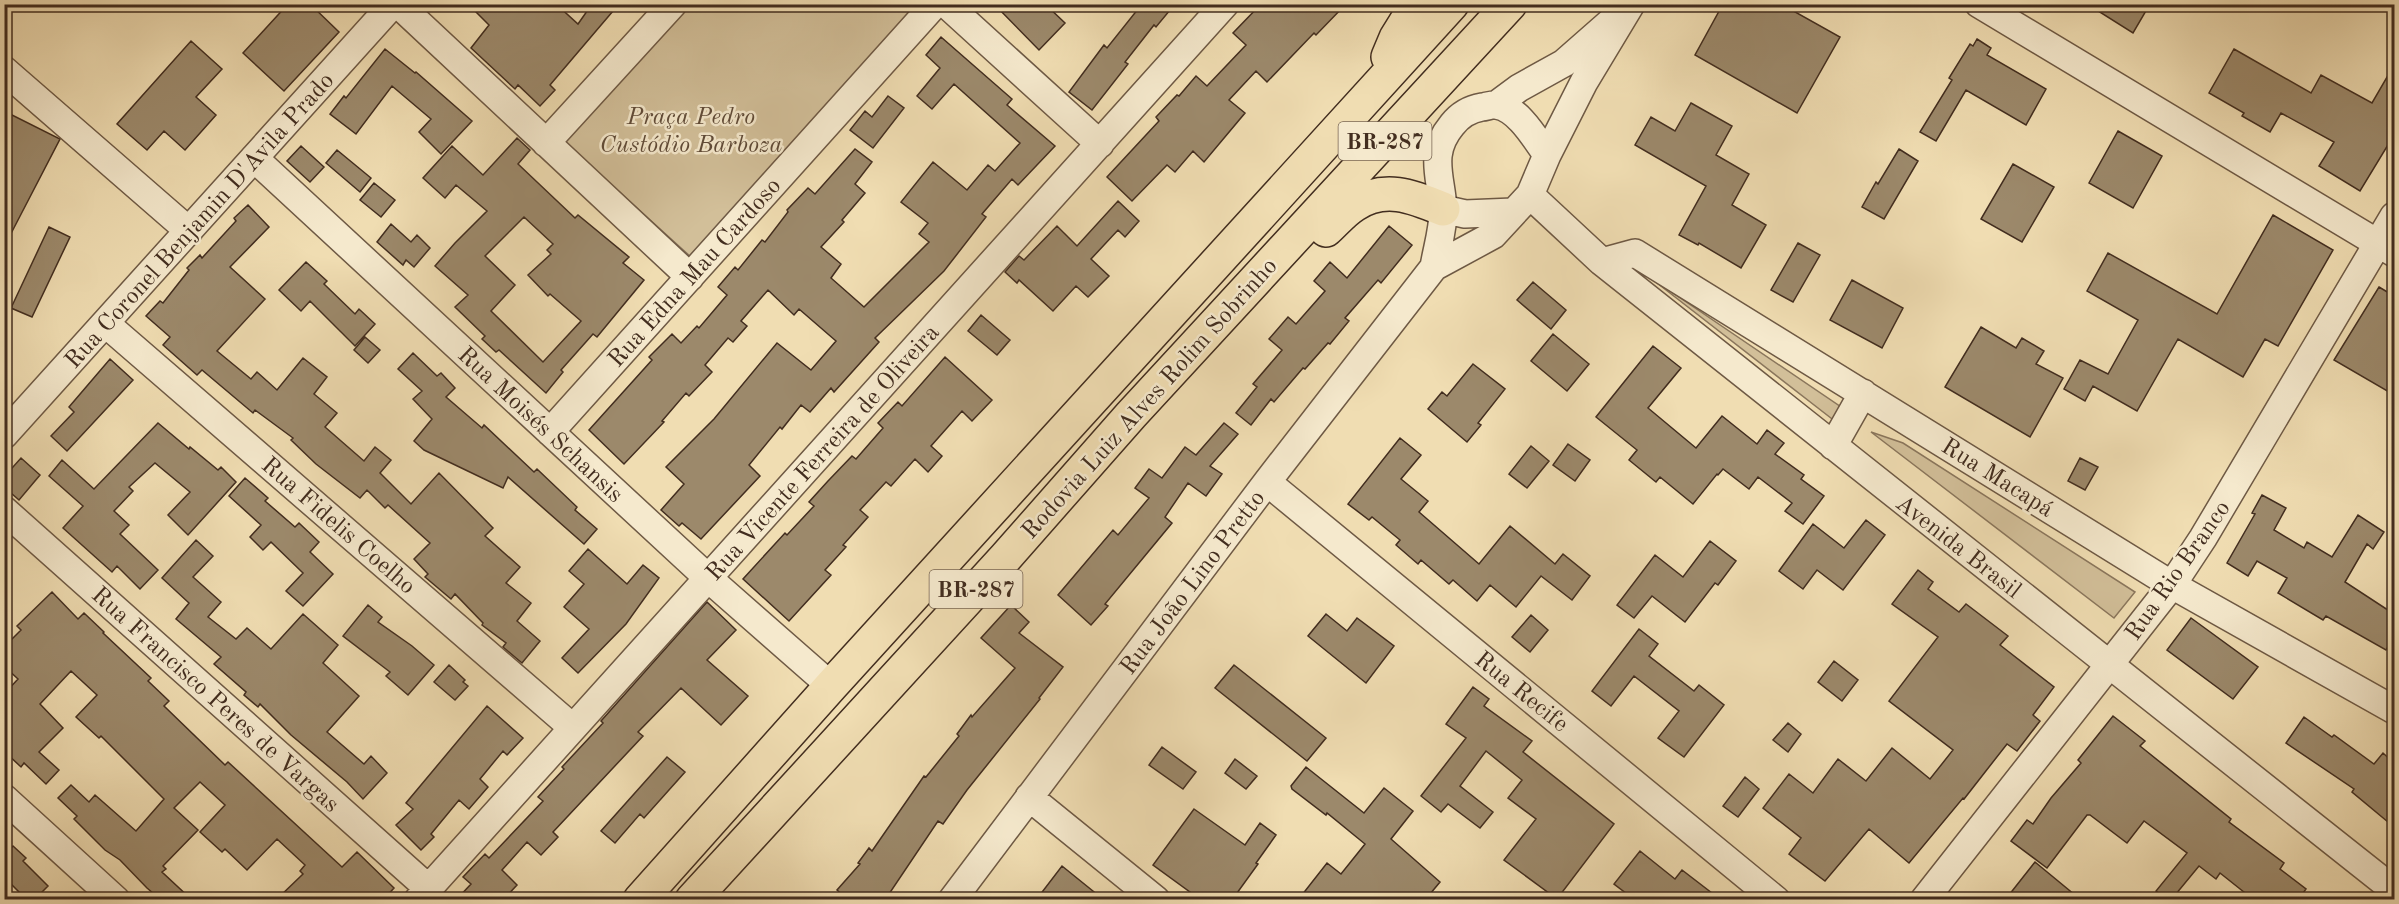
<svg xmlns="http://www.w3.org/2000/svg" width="2399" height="904" font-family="'Old Standard TT',serif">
  <rect width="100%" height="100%" fill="#f0ddb2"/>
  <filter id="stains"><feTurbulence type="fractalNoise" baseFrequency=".00333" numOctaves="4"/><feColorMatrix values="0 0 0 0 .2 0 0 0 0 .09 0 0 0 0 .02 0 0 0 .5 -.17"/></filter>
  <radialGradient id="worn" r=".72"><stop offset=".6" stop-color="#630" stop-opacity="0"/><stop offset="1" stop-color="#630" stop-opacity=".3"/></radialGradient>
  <path fill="#d2bf99" stroke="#8a765c" stroke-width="1.5" d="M687 5H922L692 258 563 141Z
    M1648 276 1844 409 1836 422Z
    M1871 432 1903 443 2135 592 2114 618Z"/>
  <path fill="#9c896b" stroke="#422d1f" stroke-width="1.5" fill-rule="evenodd" d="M288 4H310L339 32 284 91 243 53Z
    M468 4H556L578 24 592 4H619L550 85 555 90 540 106 518 85 515 89 471 48 489 25Z
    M994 4H1045L1065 23 1039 50Z
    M1142 4H1175L1156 27 1154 25 1125 62 1128 64 1092 110 1069 92 1104 45 1107 48Z
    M1261 4H1346L1316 35 1314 33 1267 82 1256 71 1229 100 1245 113 1204 162 1193 151 1175 172 1167 165 1132 201 1107 177 1159 121 1156 117 1177 95 1179 96 1196 76 1207 86 1246 45 1233 33Z
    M1723 4H1781L1840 37 1797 113 1695 55Z
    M2087 4H2150L2133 33Z
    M941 37 1012 99 1007 105 1055 146 1018 185 1012 179 982 214 986 217 944 271 875 338 879 342 834 392 831 388 810 412 801 405 782 429 780 427 749 465 760 476 701 539 682 523 679 526 661 510 684 484 666 467 714 419 777 343 811 370 836 341 799 309 794 315 768 290 741 321 747 326 733 342 728 338 705 365 712 372 689 396 686 393 662 421 664 422 624 464 589 430 652 360 649 357 672 334 681 343 697 326 699 328 727 295 718 287 735 267 738 270 762 240 765 242 788 212 787 210 808 188 815 194 855 149 872 162 855 184 865 193 842 220 844 222 821 247 841 264 831 278 864 307 929 242 919 234 928 223 901 202 933 162 967 190 988 165 995 171 1020 143 954 84 932 109 917 96 940 68 926 55Z
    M1977 39 1991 48 1987 55 2046 89 2026 125 1966 90 1936 141 1920 132 1952 80 1949 78 1970 44 1973 46Z
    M191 41 222 69 196 97 216 115 185 150 164 131 147 150 117 124Z
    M385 49 415 73 416 72 472 121 441 154 419 132 431 119 392 86 356 134 330 114 344 96 346 98Z
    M2234 49 2311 93 2321 75 2372 103 2394 65V135L2360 191 2319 166 2334 142 2281 113 2270 132 2242 116 2244 113 2209 93Z
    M888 96 904 108 873 148 850 130 865 111 872 117Z
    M1691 103 1732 126 1716 155 1749 174 1732 205 1766 225 1741 268 1699 243 1698 245 1679 235 1706 186 1635 145 1651 117 1675 131Z
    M4 111 60 139 4 247Z
    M2118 131 2162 156 2133 208 2089 183Z
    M517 138 530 150 518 164 575 218 578 215 629 257 623 263 644 280 597 337 593 334 561 370 563 372 546 393 499 350 496 352 482 339 485 336 455 307 468 295 435 266 455 243 487 211 456 185 445 198 423 178 452 146 483 175ZM524 217 553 244 547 250 551 254 528 275 548 296 550 294 581 321 543 362 491 311 515 285 485 256Z
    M301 146 324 167 310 182 287 161Z
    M1899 149 1918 161 1884 219 1862 207 1876 182 1878 184Z
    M337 150 371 178 360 192 326 163Z
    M2013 164 2054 187 2022 242 1981 219Z
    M374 183 395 200 381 217 360 200Z
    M1118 201 1139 221 1125 237 1118 230 1091 259 1109 276 1088 297 1076 286 1053 311 1019 280 1017 283 1005 272 1019 256 1024 260 1057 226 1077 246Z
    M248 205 269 227 230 267 265 299 217 351 251 379 257 372 277 390 303 358 327 377 314 394 337 413 325 427 364 461 375 447 391 460 380 473 411 504 439 473 493 528 485 536 520 567 506 583 531 603 517 621 540 641 522 663 503 647 506 643 482 625 483 623 455 594 451 599 425 577 428 574 414 559 430 543 388 505 385 508 367 490 360 498 316 464 291 440 293 438 255 410 253 413 202 370 197 375 163 345 170 337 146 316 160 301 163 303 189 270 187 268 200 255 202 258 236 221 234 218Z
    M2273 215 2333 250 2278 346 2265 339 2243 377 2178 339 2137 411 2093 386 2085 401 2064 389 2080 360 2108 374 2138 320 2087 291 2108 253 2217 314Z
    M391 224 411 242 417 235 430 248 414 267 406 260 403 265 377 242Z
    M1389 226 1412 245 1381 283 1378 280 1345 318 1349 321 1330 344 1328 343 1305 369 1303 368 1274 402 1271 399 1251 425 1236 413 1257 387 1253 384 1282 350 1269 339 1288 317 1296 324 1325 291 1314 281 1330 262 1347 278Z
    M49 227 70 237 32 317 11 308Z
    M1798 243 1820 255 1793 302 1771 290Z
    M306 262 327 281 324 284 355 314 359 309 375 324 355 346 310 301 301 311 279 290Z
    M1852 280 1903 308 1882 348 1830 320Z
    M1533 282 1566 310 1551 329 1517 300Z
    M2379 287 2394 296V382L2389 392 2334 360Z
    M981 315 1010 340 997 355 968 331Z
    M1981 327 2016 348 2022 338 2044 351 2036 364 2063 378 2030 437 1945 387Z
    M1553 334 1589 364 1567 391 1531 361Z
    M365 337 380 350 368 363 354 350Z
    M1653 346 1681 368 1648 408 1696 448 1722 416 1757 444 1767 430 1784 443 1775 454 1804 475 1801 479 1824 496 1803 524 1785 511 1792 503 1758 477 1749 489 1723 469 1718 475 1717 474 1693 504 1660 477 1656 482 1629 460 1637 450 1596 417Z
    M413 353 437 376 441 373 455 388 446 397 482 428 484 425 534 472 537 469 577 507 575 510 597 529 584 544 508 477 503 488 424 450 414 441 432 419 413 399 422 391 398 369Z
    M945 357 992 400 972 421 962 411 931 446 942 456 928 472 915 459 891 486 886 482 860 510 868 517 843 545 846 547 825 570 831 575 789 621 743 579 785 533 787 535 814 506 809 502 828 481 852 456 856 459 883 428 878 423 898 402 902 406Z
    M110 359 133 380 67 451 51 436 74 412 69 407Z
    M1473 364 1505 389 1478 423 1481 425 1467 442 1428 409 1442 392 1447 396Z
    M158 423 189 449 190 447 218 470 221 467 236 482 188 535 168 515 190 492 155 463 129 487 133 491 114 511 129 525 120 534 158 570 140 589 117 566 112 572 63 528 83 506 49 476 62 460 94 489Z
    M1224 423 1238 434 1210 466 1222 474 1206 496 1188 483 1165 517 1172 523 1105 604 1108 606 1091 625 1058 595 1113 530 1118 535 1149 498 1135 488 1149 469 1162 478 1185 447 1196 455Z
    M1400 438 1421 455 1401 479 1428 501 1419 512 1479 564 1510 526 1555 564 1563 554 1590 576 1572 600 1541 576 1516 607 1490 585 1477 601 1453 580 1449 584 1421 560 1418 564 1396 545 1400 540 1372 517 1369 520 1348 504Z
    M1568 444 1590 460 1575 481 1553 465Z
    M1531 446 1549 461 1527 488 1509 474Z
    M21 458 40 475 19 500 4 487V477Z
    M2080 458 2098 467 2085 490 2068 481Z
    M245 478 268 498 265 501 295 527 299 523 319 542 310 552 333 574 303 606 286 591 303 573 271 542 263 550 250 537 261 525 229 496Z
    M2262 495 2286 508 2274 530 2304 548 2307 542 2332 557 2358 515 2384 532 2373 549 2367 544 2345 582 2394 614V636L2386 650 2326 616 2323 620 2278 593 2287 578 2257 561 2248 576 2227 563 2255 514 2252 513Z
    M1866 520 1885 535 1843 590 1817 570 1803 589 1779 571 1813 524 1844 548Z
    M196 540 213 556 193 577 221 602 208 617 236 639 247 628 271 649 303 614 338 645 323 663 359 696 327 732 364 764 371 756 387 773 363 799 347 782 291 735 260 704 258 707 244 695 246 692 214 664 221 657 176 619 189 603 162 578Z
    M1710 541 1736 561 1718 585 1715 583 1685 622 1652 596 1634 618 1617 605 1655 555 1683 577Z
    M588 549 627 584 643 565 659 578 626 624 578 673 562 658 589 629 564 607 584 584 569 571Z
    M1918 570 1933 582 1928 589 1959 612 1966 604 2008 636 2000 645 2054 687 2033 715 2040 721 2017 751 2007 744 1964 799 1963 798 1909 863 1869 829 1825 881 1789 854 1801 838 1763 808 1789 774 1813 793 1838 759 1866 781 1892 748 1930 779 1953 750 1889 701 1938 637 1892 604Z
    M52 592 78 619 84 613 104 632 103 633 151 678 148 681 169 701 164 706 225 765 228 762 342 867 357 852 394 888 383 900H276L303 874 300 871 305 865 277 839 247 870 225 849 222 852 200 832 225 805 200 782 174 808 198 830 163 866 166 869 162 872 192 900H161L147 888 120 860 105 850 74 819 77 816 58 798 71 785 89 802 95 795 136 831 164 799 101 736 99 738 76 717 97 695 71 671 40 704 63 728 39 752 59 770 46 784 24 763 21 767 4 751V694L18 679 4 666V647L21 630 17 626Z
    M707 602 736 630 707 660 748 696 721 725 681 688 638 732 643 736 553 832 558 837 541 855 527 842 502 870 517 885 503 900H456L471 884 463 877 485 854 489 858 543 801 538 797 564 769 562 767 603 723 601 721Z
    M368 605 382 617 378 622 412 646 434 665 408 695 386 676 390 672 343 636Z
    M1011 605 1029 622 1019 633 1063 667 1039 698 1040 699 967 790 943 824 938 821 885 900H848L837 890 860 864 858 863 869 848 872 851 924 776 926 777 959 736 957 734 971 715 972 717 1015 668 981 638Z
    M1326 614 1347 631 1357 618 1394 646 1366 683 1308 636Z
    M1531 615 1548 630 1530 652 1512 637Z
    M2191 618 2258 667 2233 699 2167 650Z
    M1639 629 1658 644 1649 656 1694 691 1699 685 1724 705 1684 757 1658 738 1679 711 1634 676 1611 706 1592 691Z
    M1834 661 1858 680 1842 701 1818 682Z
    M449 665 465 680 463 682 468 686 455 700 434 682Z
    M1234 665 1326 738 1307 761 1215 688Z
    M1473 687 1489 699 1484 706 1532 741 1523 752 1614 824 1557 899 1504 860 1536 819 1508 798 1522 780 1486 751 1460 786 1493 812 1480 828 1448 804 1441 812 1421 796 1466 738 1446 724Z
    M487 706 523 738 507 755 503 751 480 779 488 787 469 809 459 800 431 834 434 837 421 850 396 825 413 809 406 803Z
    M2113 716 2145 741 2140 746 2231 819 2229 822 2284 863 2280 869 2306 889 2298 900H2254L2220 873 2216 879 2199 866 2171 900H2168L2156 891 2187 853 2144 821 2127 843 2090 815H2087L2047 868 2011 841 2027 820 2033 824 2051 798 2081 763 2078 760Z
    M2304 717 2332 737 2334 735 2374 764 2383 753 2394 763V827L2352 792 2354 789 2286 743Z
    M1788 723 1801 734 1788 752 1773 740Z
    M1162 747 1196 772 1183 789 1149 765Z
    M667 757 685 772 644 818 640 814 615 843 601 831Z
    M1235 759 1257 776 1246 789 1225 773Z
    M1306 767 1364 813 1384 788 1413 811 1391 839 1440 882 1425 900H1298L1327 863 1341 874 1365 844 1327 813 1326 815 1292 789 1291 786Z
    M1745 777 1759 789 1738 817 1723 806Z
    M1194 809 1245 845 1260 823 1276 835 1256 863 1258 864 1232 900H1201L1153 865Z
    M4 844 10 849 13 846 26 858 23 861 48 886 34 900H27L6 879 4 880Z
    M1640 851 1675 879 1682 870 1721 900H1635L1614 884Z
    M2035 862 2081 900H2005Z
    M1062 866 1104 900H1036Z"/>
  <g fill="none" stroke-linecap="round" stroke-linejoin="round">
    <defs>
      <path id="minor" d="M398 4 690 277
        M946 4 1100 144
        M1979 4 2394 253
        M4 70 189 231
        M1496 105 1519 88 1564 63 1613 20
        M546 143 673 4
        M254 158 708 578 831 686
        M1530 195 1602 262 2394 890
        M1443 209 1465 214 1513 212
        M1602 262 1635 253 2172 585 2394 710
        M1434 267C1437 248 1444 227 1443 208 1441 176 1428 154 1452 125 1459 116 1470 109 1482 107 1486 107 1492 104 1496 105 1518 108 1535 138 1547 155
        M105 323 573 728
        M550 432 935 4
        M4 435 393 4
        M1833 446 1863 393
        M1267 482 1776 900
        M4 510 428 888
        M1029 797 1156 900
        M4 798 116 900
        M418 900 1225 4
        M952 900 1267 482 1434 267 1493 235 1530 195 1547 155 1584 82 1631 4
        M1924 900 2172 585 2203 538 2394 216"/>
      <path id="highway" d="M1388 57 1396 38 1417 4
        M1326 230C1335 222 1344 211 1354 205 1384 185 1412 196 1443 209
        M640 900 831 686 1452 4
        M692 900 1005 558 1131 415 1510 4"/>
    </defs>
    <use href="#minor" stroke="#6e5944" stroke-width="30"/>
    <use href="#highway" stroke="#422d1f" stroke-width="36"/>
    <use href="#minor" stroke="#f5e9cd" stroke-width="27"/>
    <use href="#highway" stroke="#f0ddb2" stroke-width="33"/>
  </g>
  <g text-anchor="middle" stroke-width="5" stroke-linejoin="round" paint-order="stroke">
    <g fill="#f5e9cd" stroke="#786553" stroke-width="1.5">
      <rect x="1338.5" y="122" width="93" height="38" rx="4.5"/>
      <rect x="929.5" y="570" width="93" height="38" rx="4.5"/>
    </g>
    <g font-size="22" font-weight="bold" fill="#422d1f">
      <text x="1385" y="149">BR-287</text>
      <text x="976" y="597">BR-287</text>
    </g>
    <g font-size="24" font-style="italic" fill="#5f4a37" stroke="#f5e9cd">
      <text x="691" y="124">Praça Pedro<tspan x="691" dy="28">Custódio Barboza</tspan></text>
    </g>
    <g font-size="24" fill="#422d1f" stroke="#f5e9cd">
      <text transform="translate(199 220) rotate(-48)" y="8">Rua Coronel Benjamin D'Avila Prado</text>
      <text transform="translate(694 272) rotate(-48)" y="8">Rua Edna Mau Cardoso</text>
      <text transform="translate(1149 398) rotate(-48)" y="8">Rodovia Luiz Alves Rolim Sobrinho</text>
      <text transform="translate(541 424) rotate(43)" y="8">Rua Moisés Schansis</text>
      <text transform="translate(822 452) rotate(-48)" y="8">Rua Vicente Ferreira de Oliveira</text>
      <text transform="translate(1998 477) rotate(32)" y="8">Rua Macapá</text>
      <text transform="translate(339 525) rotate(41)" y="8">Rua Fidelis Coelho</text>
      <text transform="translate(1959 546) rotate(38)" y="8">Avenida Brasil</text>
      <text transform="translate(2177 570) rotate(-55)" y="8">Rua Rio Branco</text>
      <text transform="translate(1192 582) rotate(-53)" y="8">Rua João Lino Pretto</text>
      <text transform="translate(1522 691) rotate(39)" y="8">Rua Recife</text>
      <text transform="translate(216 699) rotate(42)" y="8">Rua Francisco Peres de Vargas</text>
    </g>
  </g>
  <rect width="2399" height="904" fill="none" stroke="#f0ddb2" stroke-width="24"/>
  <rect x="6" y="6" width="2387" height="892" fill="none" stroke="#422d1f" stroke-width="3"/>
  <rect x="12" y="12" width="2375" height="880" fill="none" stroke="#422d1f" stroke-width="1.5"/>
  <rect width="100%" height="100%" filter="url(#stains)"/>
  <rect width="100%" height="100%" fill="url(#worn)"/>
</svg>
